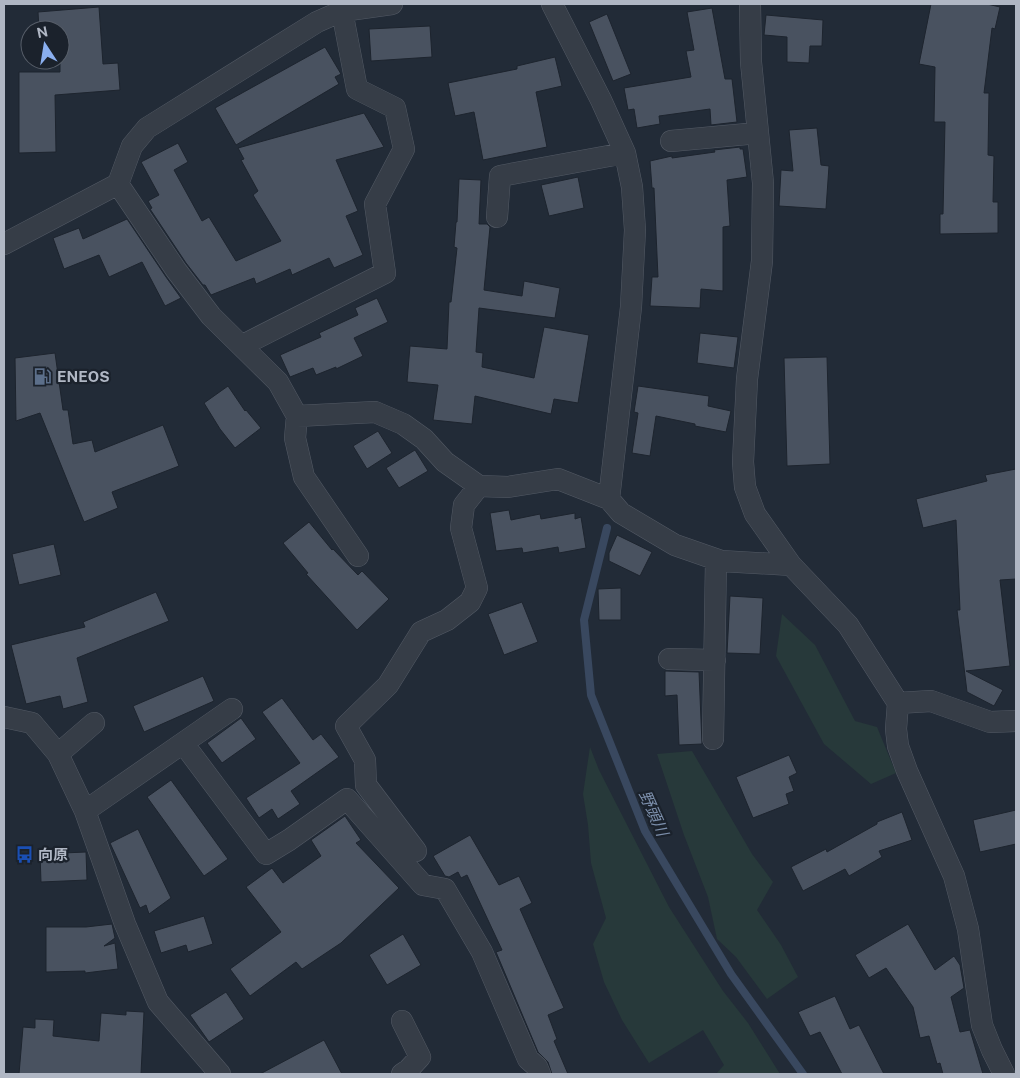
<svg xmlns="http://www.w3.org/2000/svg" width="1020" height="1078" font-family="'Public Sans','Noto Sans JP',sans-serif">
  <rect width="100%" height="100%" fill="#222b37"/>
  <path fill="#27393a" d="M782 614 815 645 855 721 877 727 896 773 871 784 824 744 776 656Z
    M590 747 599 770 669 907 723 991 748 1023 780 1074H716L724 1065 703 1030 649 1063 622 1020 604 982 593 944 606 918 591 863 588 825 583 794Z
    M692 751 752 854 773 882 757 910 781 945 798 977 767 999 736 957 717 939 708 897 684 835 657 754Z"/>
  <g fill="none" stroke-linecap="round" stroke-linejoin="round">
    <path stroke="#39485f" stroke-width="8" d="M607 528 584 620 591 695 645 831 731 974 803 1074"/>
  </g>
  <path fill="#495260" stroke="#1d242e" d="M931 4H987L1000 7 995 29 992 28 984 93H989L988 155 994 156 993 202H998V233L940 234V214H943L945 122H934L935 67 919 64Z
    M99 7 103 64 118 63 120 90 55 95 56 152 19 153V72H60V30H39L38 12Z
    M712 8 725 79H732L737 122 711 125 710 109 659 116 660 124 637 128 634 109 628 110 624 88 691 77 686 51 694 50 687 12Z
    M607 14 631 74 613 81 589 22Z
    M766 15 823 20 822 46H810L809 63 787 62V37L764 35Z
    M430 26 432 57 371 61 369 29Z
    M325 47 341 74 335 77 339 84 236 145 215 108Z
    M555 57 562 86 536 92 547 147 483 160 474 112 455 116 448 83 517 69V66Z
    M364 113 384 147 336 160 358 211 346 216 363 255 334 268 329 258 292 275 290 269 256 284 254 278 211 295 205 285H203L186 263 150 209 152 208 148 201 159 195 141 162 178 143 188 162 174 170 202 221 209 217 236 261 281 241 253 195 258 191 241 160 244 159 238 148Z
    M817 128 821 165 829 166 826 209 779 206 781 170 793 171 789 130Z
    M740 147V149H743L747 177 727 180 730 226 723 227V291L701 289 700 308 650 306 652 277H658L654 188H652L650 161 672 156V158L715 152 714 150Z
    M578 177 584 208 549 216 541 185Z
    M459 179 481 180 479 224H487L490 227 484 290 522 296 524 281 560 288 555 318 479 308 476 352 483 353 482 367 534 378 544 327 589 335 578 403 554 399 551 414 475 396 472 424 433 420 438 385 407 382 410 346 447 349 449 302H451L457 248 454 247 456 222H457Z
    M127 219 166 277 181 298 165 306 142 262 109 277 99 255 64 269 53 238 79 228 83 239Z
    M377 298 388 322 354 338 363 356 336 369V367L316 375 313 368 290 377 280 355 321 337 319 333 358 315 355 308Z
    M700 333 738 337 734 368 697 363Z
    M55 353 63 410H68L73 444 92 440 95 452 163 425 179 466 112 492 118 508 84 522 40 413 16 421 15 358Z
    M827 357 830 464 787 466 784 358Z
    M228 386 245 411 246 410 261 428 235 448 220 429 204 403Z
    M638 386 709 396 708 406 731 411 726 432 695 426V424L656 416 650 456 632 453 638 413 634 412Z
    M378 431 392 453 367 469 353 446Z
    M415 450 428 471 399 488 386 468Z
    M1016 469V579L1000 580 1010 666 966 671 1003 690 994 706 967 692 957 610H960L956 520 923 528 916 499 987 481 985 475Z
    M509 510 511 520 540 514 541 519 575 513V519L581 517 586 548 559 553 558 547 523 553 522 548 496 551 490 513Z
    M309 522 332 550 333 549 358 575 362 571 389 599 357 630 306 574 308 573 283 543Z
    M617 535 652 552 640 576 609 561V553Z
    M54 544 61 575 19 585 12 554Z
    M621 588V620H599L598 589Z
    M156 592 169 621 77 658 88 702 63 709 60 696 26 704 11 645 85 627 83 622Z
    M730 596 763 598 760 654 727 653Z
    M522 602 538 642 504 655 488 614Z
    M665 671 699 672 702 744 679 745 677 695 665 696Z
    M203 676 214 701 144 732 133 706Z
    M282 698 313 740 321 734 339 757 291 791 300 804 278 819 272 809 259 818 246 798 300 763 262 712Z
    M241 718 256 739 222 763 207 743Z
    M789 755 797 773 789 777 794 791 786 794 789 804 753 818 736 777Z
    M171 780 228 859 204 876 147 797Z
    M1016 810V844L980 852 973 820Z
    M902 812 912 840 879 851 882 857 849 876 845 869 803 891 791 867 826 849 827 852 877 824V822Z
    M345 816 361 840 356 843 399 888 341 943 302 969 296 962 250 996 230 969 281 932 246 887 272 868 283 883 321 856 311 840Z
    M138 829 171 898 149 914 146 905 140 908 110 843Z
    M470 835 499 885 519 876 532 903 520 909 564 1008 548 1015 557 1039 554 1041 568 1074H552L548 1062 538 1052 496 952 502 950 467 875 461 878 458 872 449 877 445 876 433 856Z
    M86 852 87 880 41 882 40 854Z
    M204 916 213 944 188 952 186 945 161 953 154 931Z
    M112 924 115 938 104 946 115 943 118 969 85 973V971L46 972V927H86Z
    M908 924 935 970 954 956 960 965 964 988 951 997 960 1032 970 1030 983 1074H943L940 1063 937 1064 929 1036 920 1038 913 1007 886 968 869 978 855 955Z
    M403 934 421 965 387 985 369 955Z
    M226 992 244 1019 209 1042 190 1015Z
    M835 996 850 1029 859 1025 884 1074H842L820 1032 810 1036 798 1012Z
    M126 1011 144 1012 141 1074H19L23 1027 35 1028V1019L54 1020 53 1036 99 1041 101 1013 126 1015Z
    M324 1040 342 1074H260Z"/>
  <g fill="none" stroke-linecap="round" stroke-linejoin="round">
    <defs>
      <path id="street" d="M552 4 601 100 625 153 632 187 635 230 631 307 609 499 621 513 675 545 721 561 791 565
        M750 4 751 62 763 183 762 261 747 379 743 462 745 487 755 514 791 565 848 625 898 703 896 729 898 746 907 771 954 876 968 929 982 1025 992 1050 1004 1074
        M671 141 758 133
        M118 184 176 270 211 316 278 382 297 416 375 412 403 424 424 439 445 462 479 486
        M497 217 500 176 625 153
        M4 244 118 184 132 146 147 128 317 22 342 11 392 4
        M243 345 385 273 375 204 404 149 395 108 357 89 342 11
        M297 416 295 438 304 477 358 556
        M669 659 715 660
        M898 703 931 701 990 722 1016 721
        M4 717 32 723 58 754 85 811 125 924 158 1002 220 1074
        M713 739 716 560
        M183 743 232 709
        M58 754 94 723
        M85 811 183 743 266 854 289 840 347 799 423 885 445 889 482 952 528 1059 537 1067 540 1074
        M416 851 366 785 365 760 346 726 388 685 421 632 447 620 470 602 477 588 461 528 464 505 479 486 508 487 558 479 609 499
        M402 1074 408 1070 420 1057 402 1021"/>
    </defs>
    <use href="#street" stroke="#535a65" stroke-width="22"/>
    <use href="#street" stroke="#363d47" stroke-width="21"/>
  </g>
  <defs>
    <symbol id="fuel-bare" viewBox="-9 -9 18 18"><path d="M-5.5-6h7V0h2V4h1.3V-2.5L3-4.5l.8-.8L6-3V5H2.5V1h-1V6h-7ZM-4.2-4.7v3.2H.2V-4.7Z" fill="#5c6f8a" stroke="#1b222c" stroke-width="2.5" paint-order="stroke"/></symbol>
    <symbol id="bus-bare" viewBox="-9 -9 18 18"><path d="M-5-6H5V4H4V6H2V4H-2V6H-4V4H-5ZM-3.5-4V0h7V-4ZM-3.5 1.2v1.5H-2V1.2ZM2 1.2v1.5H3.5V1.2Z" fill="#1a4fb4" stroke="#1b222c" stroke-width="2.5" paint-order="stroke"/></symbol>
  </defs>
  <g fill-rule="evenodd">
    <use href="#fuel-bare" x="30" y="364" width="25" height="25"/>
    <use href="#bus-bare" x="12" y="842" width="25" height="25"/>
  </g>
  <g text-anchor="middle" stroke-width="4.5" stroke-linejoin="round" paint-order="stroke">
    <g font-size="15" font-weight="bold" fill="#b0b7c4" stroke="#1b222c" text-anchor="start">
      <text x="57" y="382">ENEOS</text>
      <text x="38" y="860">向原</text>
    </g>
    <g font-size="16" font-style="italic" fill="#7b8eaa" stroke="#1b222c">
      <text transform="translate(654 813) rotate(66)" y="6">野頭川</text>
    </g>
  </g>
  <rect width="1020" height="1078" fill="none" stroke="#b0b7c4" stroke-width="10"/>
  <g transform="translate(45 45) rotate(348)"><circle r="24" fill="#1b222c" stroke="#575e69"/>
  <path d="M0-4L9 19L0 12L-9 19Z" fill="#8aafef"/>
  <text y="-8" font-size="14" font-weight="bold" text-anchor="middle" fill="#b0b7c4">N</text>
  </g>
</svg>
